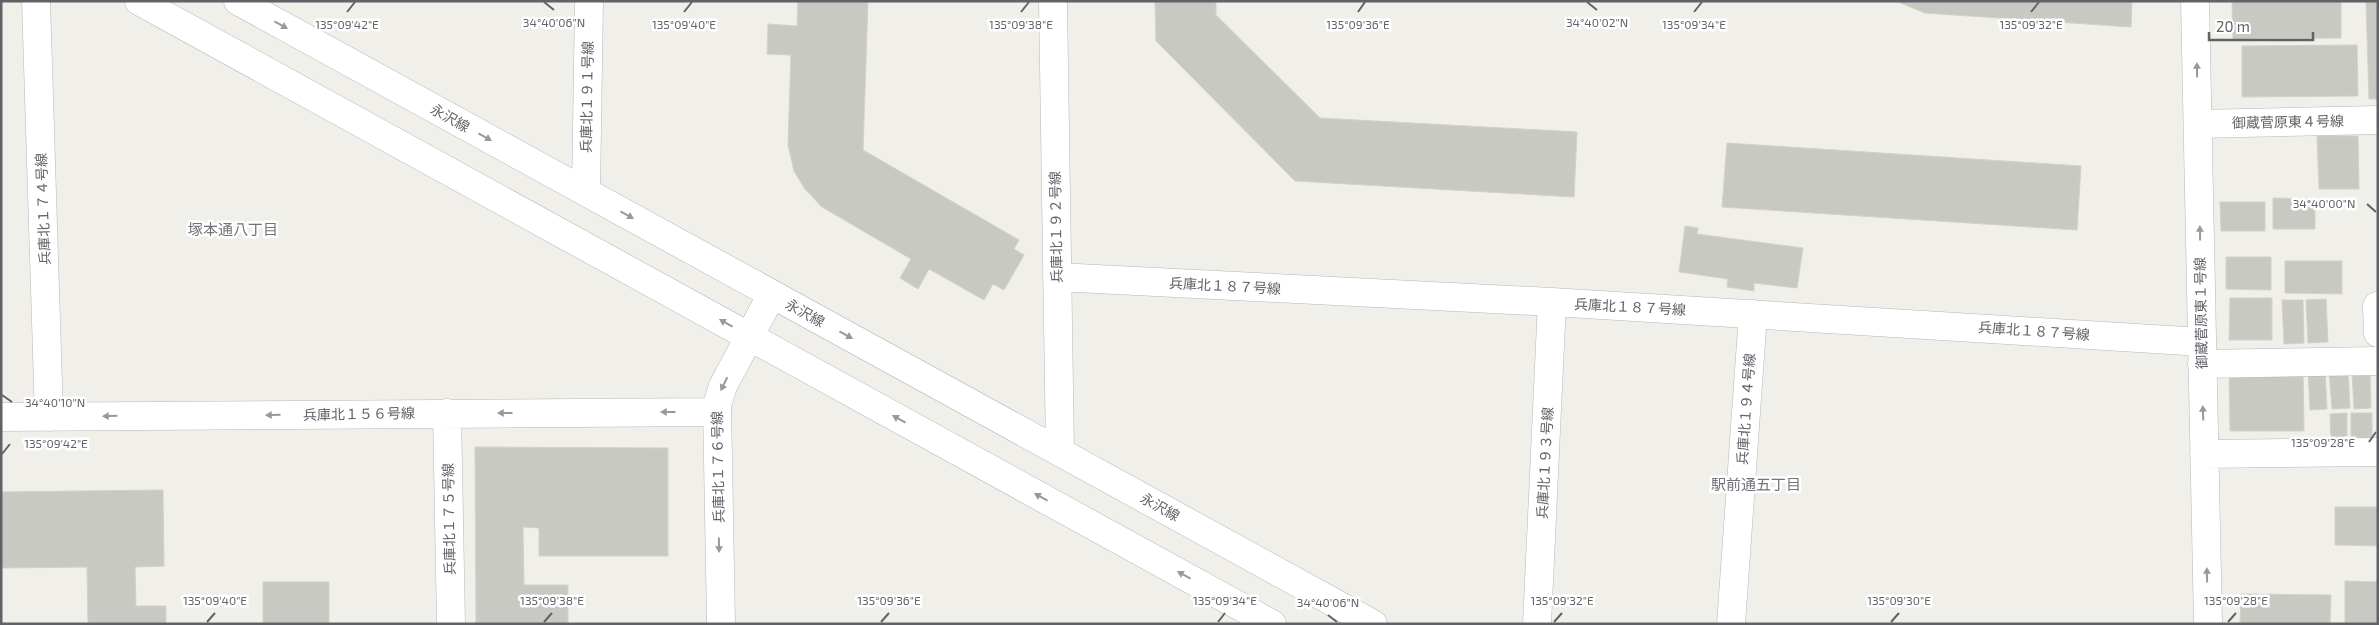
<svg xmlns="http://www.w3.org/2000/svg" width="2379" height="625" font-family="'Exo 2','Noto Sans JP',sans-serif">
  <rect width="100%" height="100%" fill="#f0efe9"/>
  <path fill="#c9c9c3" stroke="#d4d2c7" d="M798 1H868L863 150 1019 240 1014 249 1024 255 1004 290 993 284 984 300 929 269 918 289 900 278 911 259 822 207 805 189 794 171 788 145 791 55 767 54 768 24 797 26Z
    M1155 1H1216V15L1320 118 1577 132 1574 197 1295 181 1156 41Z
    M1896 1H2132L2131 27 1925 13Z
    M2232 1H2341V38L2233 39Z
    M2366 1H2378V99H2369Z
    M2357 45 2358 96 2242 97V46Z
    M2317 136H2358L2359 189H2319Z
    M1727 143 2081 166 2077 230 1722 207Z
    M2273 198 2315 199V229H2273Z
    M2220 202H2265V231H2221Z
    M1685 226 1698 228 1697 234 1803 248 1797 288 1754 283V291L1727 287 1728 279 1679 272Z
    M2226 257H2271V290L2226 289Z
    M2285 261H2342V294L2285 293Z
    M2230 298H2272V340H2229Z
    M2326 299 2328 342 2308 343 2306 300Z
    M2282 300H2303L2304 343 2284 344Z
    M2348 367 2350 408 2332 409 2329 369Z
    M2229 369H2303L2304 431H2230Z
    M2308 371H2325L2327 409 2310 410Z
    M2352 373H2370L2371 408 2354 409Z
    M2347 413V440L2331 441 2330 414Z
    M2351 413H2372V438H2351Z
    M475 447 668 448V556H539V528L523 527 524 585H568V624H476Z
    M163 490 164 566 135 567 136 606H166V624H88L87 567 1 568V492Z
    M2335 507H2378V546L2335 545Z
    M2345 581 2378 582V624H2345Z
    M263 582H329V624H263Z
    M2241 594 2331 595 2330 624H2240Z"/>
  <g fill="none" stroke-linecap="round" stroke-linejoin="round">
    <defs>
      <path id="minor" d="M36 1 49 417
        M139 1 1272 624
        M238 1 1373 624
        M1053 1 1060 452
        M2195 1 2208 624
        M2198 124 2378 120
        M586 192 589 1
        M1057 277 1552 302 2202 342
        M2377 306 2378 333
        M2202 364 2378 361
        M447 413 451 624
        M1 417 717 412
        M2204 454 2378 452
        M721 624 717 405 723 386 772 294
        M1537 624 1552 302
        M1731 624 1753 314"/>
    </defs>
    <use href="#minor" stroke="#b5b7bb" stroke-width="29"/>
    <use href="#minor" stroke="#fff" stroke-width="28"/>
  </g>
  <defs><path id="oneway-solid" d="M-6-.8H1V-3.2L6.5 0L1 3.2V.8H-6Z" transform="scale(1.25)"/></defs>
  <g fill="#98999c">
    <use href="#oneway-solid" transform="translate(281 25) rotate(29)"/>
    <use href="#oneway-solid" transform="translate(2197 70) rotate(-91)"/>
    <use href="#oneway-solid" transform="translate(485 137) rotate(29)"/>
    <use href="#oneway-solid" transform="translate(627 215) rotate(29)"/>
    <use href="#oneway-solid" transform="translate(2200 233) rotate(-91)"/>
    <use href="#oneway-solid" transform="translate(726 323) rotate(-151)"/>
    <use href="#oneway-solid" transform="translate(846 335) rotate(29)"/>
    <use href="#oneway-solid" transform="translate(724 384) rotate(116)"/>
    <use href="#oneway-solid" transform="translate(668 412) rotate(180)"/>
    <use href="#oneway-solid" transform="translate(505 413) rotate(180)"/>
    <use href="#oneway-solid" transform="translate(2203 413) rotate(-92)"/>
    <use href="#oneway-solid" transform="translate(273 415) rotate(179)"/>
    <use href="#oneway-solid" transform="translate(110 416) rotate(179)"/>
    <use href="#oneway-solid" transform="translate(899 419) rotate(-151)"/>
    <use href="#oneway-solid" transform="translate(1041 497) rotate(-151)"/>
    <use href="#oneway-solid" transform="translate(719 545) rotate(89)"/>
    <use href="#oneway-solid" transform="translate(1184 575) rotate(-151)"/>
    <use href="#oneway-solid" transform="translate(2207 575) rotate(-91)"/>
  </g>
  <path fill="none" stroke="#606267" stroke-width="2" d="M544 2 554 10M1587 2 1597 10M347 12 355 2M684 12 692 2M1021 12 1029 2M1358 12 1365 2M1694 12 1702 2M2031 12 2039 2M2367 204 2376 212M2 395 12 402M2369 442 2376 432M2 454 10 444M1328 615 1337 622M207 622 215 613M544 622 552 613M881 622 889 613M1218 622 1225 613M1554 622 1562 613M1891 622 1899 613M2228 622 2236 613"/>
  <g text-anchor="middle" stroke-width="5" stroke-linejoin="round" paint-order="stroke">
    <g font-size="14" fill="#606267" stroke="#fff">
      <text transform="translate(587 97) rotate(-89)" y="5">兵庫北１９１号線</text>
      <text transform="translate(450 118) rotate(29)" y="5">永沢線</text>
      <text transform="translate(2288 122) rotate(-1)" y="5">御蔵菅原東４号線</text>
      <text transform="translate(43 209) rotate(-92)" y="5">兵庫北１７４号線</text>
      <text transform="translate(1056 227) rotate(-91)" y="5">兵庫北１９２号線</text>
      <text transform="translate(1225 286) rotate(3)" y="5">兵庫北１８７号線</text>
      <text transform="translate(1630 307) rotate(3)" y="5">兵庫北１８７号線</text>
      <text transform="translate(805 313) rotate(29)" y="5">永沢線</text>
      <text transform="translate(2201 313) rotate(-91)" y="5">御蔵菅原東１号線</text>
      <text transform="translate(2034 331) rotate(4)" y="5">兵庫北１８７号線</text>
      <text transform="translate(1746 409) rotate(-86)" y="5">兵庫北１９４号線</text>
      <text transform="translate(359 414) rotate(-1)" y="5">兵庫北１５６号線</text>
      <text transform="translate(1545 463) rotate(-87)" y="5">兵庫北１９３号線</text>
      <text transform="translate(718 467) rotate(-91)" y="5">兵庫北１７６号線</text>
      <text transform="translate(1160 507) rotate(29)" y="5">永沢線</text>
      <text transform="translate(449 519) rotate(-91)" y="5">兵庫北１７５号線</text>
    </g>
    <g font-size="15" fill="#717479" stroke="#fff">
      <text x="233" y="235">塚本通八丁目</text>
      <text x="1756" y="490">駅前通五丁目</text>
    </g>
  </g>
  <g font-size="12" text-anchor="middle" fill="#606267" stroke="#fff" stroke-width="5" stroke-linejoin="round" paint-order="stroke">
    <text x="1597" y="27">34°40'02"N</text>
    <text x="554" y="27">34°40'06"N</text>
    <text x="347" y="29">135°09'42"E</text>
    <text x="684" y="29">135°09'40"E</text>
    <text x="1021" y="29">135°09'38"E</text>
    <text x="1358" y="29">135°09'36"E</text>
    <text x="1694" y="29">135°09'34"E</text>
    <text x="2031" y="29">135°09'32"E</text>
    <text x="2324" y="208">34°40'00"N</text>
    <text x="55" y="407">34°40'10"N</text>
    <text x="2323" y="447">135°09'28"E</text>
    <text x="56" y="448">135°09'42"E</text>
    <text x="215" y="605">135°09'40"E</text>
    <text x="552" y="605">135°09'38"E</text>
    <text x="889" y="605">135°09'36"E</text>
    <text x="1225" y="605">135°09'34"E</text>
    <text x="1562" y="605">135°09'32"E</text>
    <text x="1899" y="605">135°09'30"E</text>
    <text x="2236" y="605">135°09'28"E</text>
    <text x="1328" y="607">34°40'06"N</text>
  </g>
  <rect width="2379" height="625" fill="none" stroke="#606267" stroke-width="5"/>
  <path d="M2209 32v8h104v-8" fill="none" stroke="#606267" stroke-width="2.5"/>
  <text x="2216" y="32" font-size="15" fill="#606267" stroke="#ffffff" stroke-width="4" paint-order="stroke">20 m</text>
</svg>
